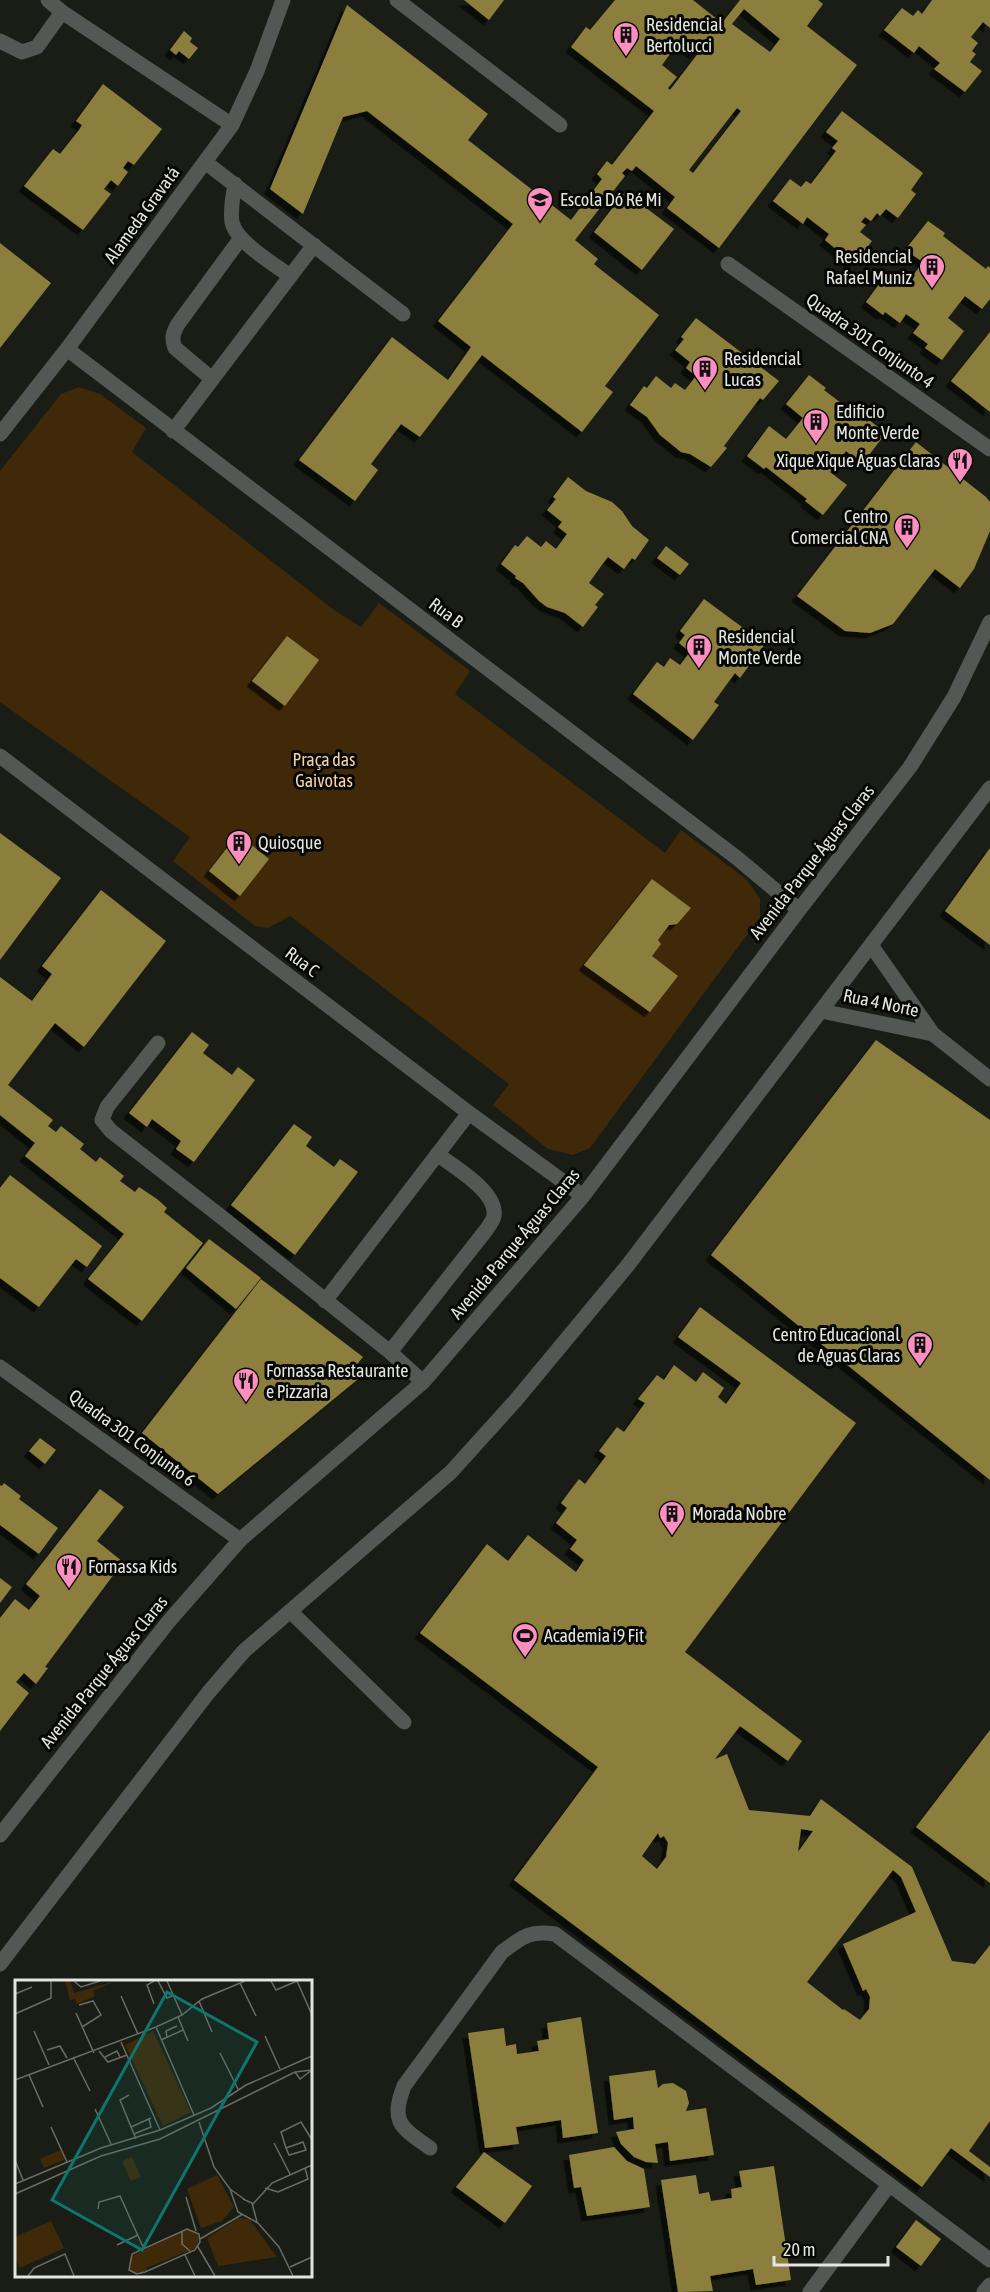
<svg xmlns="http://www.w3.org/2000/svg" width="990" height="2292" font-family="'Asap Condensed',sans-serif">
  <defs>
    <filter id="shadow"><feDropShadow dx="-5.5" dy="5.5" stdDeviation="0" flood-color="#0009"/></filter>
  </defs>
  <rect width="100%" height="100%" fill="#1a1d15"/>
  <path fill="#3f2909" d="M79 387 100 394 146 428 132 452 334 610 361 627 379 603 470 671 455 694 665 853 681 830 746 879 760 898V917L590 1148 573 1155 548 1149 493 1105 509 1084 290 916 268 928 255 926 173 861 190 837 0 702V471L61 394Z"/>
  <path fill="#8c7f3c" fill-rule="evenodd" filter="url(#shadow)" d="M464 0H504L489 20Z
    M615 0H693L722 23 740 0H818L823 4 807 26 857 65 719 248 667 208 675 197 636 166 632 171 627 168 622 173 625 176 575 240 598 259 594 264 600 269 659 315 605 386 613 392 582 432 482 355 420 437 401 424 371 464 378 470 355 501 299 460 392 337 448 380 471 347 438 321 513 224 367 111 343 117 303 214 270 189 347 5 488 114 468 140 571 220 602 179 597 174 607 161 612 165 654 111 571 47 586 27 590 30ZM744 9 780 39 770 52 732 24ZM679 42 695 54 704 42 706 43 670 90 668 88 677 77 662 65ZM737 108 741 111 693 173 689 170Z
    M932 0H990V28L983 22 971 37 978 43 972 51 976 54 970 62 982 71 965 92 934 69 940 63 919 46 914 53 884 30 902 8 913 16 918 10 922 14Z
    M184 31 192 38 190 42 198 48 189 59 179 51 176 55 170 50Z
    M103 84 162 129 134 165 128 161 123 168 128 172 118 186 111 180 104 189 111 194 83 230 24 186 53 149 60 154 79 130 82 125 76 121Z
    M842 111 923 173 911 190 916 194 898 218 886 209 880 216 877 213 871 221 865 217 861 222 866 225 860 232 872 241 854 264 825 240 829 234 807 217 803 224 773 201 790 179 801 187 806 181 811 184 836 151 832 148 838 141 826 132Z
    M625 192 674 229 642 270 594 232Z
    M928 221 945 233 943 236 986 269 988 266 990 268V299L982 309 965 296 948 318 964 331 942 360 925 348 928 344 913 333 920 324 906 314 900 323 885 312 883 315 866 302 888 272 906 285 923 262 905 250Z
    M0 243 51 283 0 348Z
    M696 318 779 381 763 400 760 398 724 446 727 448 711 467 690 454 681 452 660 435 647 417 630 405 644 386 647 388 656 376 671 388 675 383 685 390 696 376 686 368 690 362 675 350 684 339 681 337Z
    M990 332V412L951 381Z
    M809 375 826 388 824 390 853 412 867 422 869 420 886 433 862 464 846 451 830 472 847 485 823 515 805 501 807 499 780 478 766 467 764 469 747 456 769 426 786 439 803 418 786 404Z
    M916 442 986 497 990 502V531L974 569 960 588 935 569 893 624 870 633 845 631 797 596Z
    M568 477 586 491 612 502 622 511 632 526 649 540 635 560 632 558 624 569 608 557 604 562 589 583 604 594 595 605 598 607 583 627 565 613 547 607 539 601 523 583 515 578 516 576 501 564 515 545 518 547 527 536 541 547 546 541 556 549 567 534 558 527 562 522 547 510 556 499 553 497Z
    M666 546 689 564 680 575 657 558Z
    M704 599 765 644 740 678 735 673 714 702 719 705 693 740 633 694 657 662 664 667 670 658 680 665 690 652 679 643 685 635 680 631Z
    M287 636 319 660 285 706 252 681Z
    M0 833 61 878 0 960Z
    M238 834 269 859 240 896 209 871Z
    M990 848V945L945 911Z
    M652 879 691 908 677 924 669 925 658 940 661 944 652 956 678 976 650 1012 584 965Z
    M101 890 166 941 84 1047 55 1023 8 1085 53 1120 48 1126 56 1132 61 1126 84 1144 80 1149 96 1162 100 1157 124 1176 120 1181 135 1192 139 1187 157 1199 167 1208 164 1212 203 1243 142 1321 88 1279 124 1234 25 1156 35 1143 0 1115V977L32 1001 52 974 42 966Z
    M192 1032 209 1045 203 1053 232 1075 238 1067 255 1080 194 1162 176 1149 181 1141 152 1119 147 1127 129 1113Z
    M876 1040 990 1120V1480L711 1255Z
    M294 1124 312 1137 306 1146 334 1167 340 1159 358 1172 295 1255 231 1205Z
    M10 1175 102 1246 87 1267 76 1259 39 1307 0 1278V1188Z
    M209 1239 261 1278 236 1309 186 1268Z
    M261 1279 363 1357 354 1368 363 1375 218 1494 142 1433Z
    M700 1307 856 1423 685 1652 802 1741 788 1761 740 1726 715 1759 727 1754 749 1810 810 1816 821 1799 912 1867 952 1961 975 1964 990 1945V2121L969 2151 990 2167V2177L951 2148 922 2187 514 1880 598 1767 420 1633 487 1544 508 1561 528 1535 576 1572 584 1560 570 1549 577 1540 556 1523 567 1508 561 1503 579 1479 585 1484 606 1456 599 1451 617 1427 624 1432 645 1403 638 1399 657 1375 664 1380 674 1365 696 1382 703 1372 724 1388 718 1397 726 1404 741 1383 678 1337ZM801 1829 813 1831 798 1852ZM658 1833 660 1838 664 1836 668 1843 666 1857 657 1869 642 1856ZM893 1870 901 1877 916 1912 843 1944 863 1991 866 1989 870 1997 869 2009 860 2020 844 2009 843 2010 807 1982Z
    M40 1438 56 1450 45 1464 29 1451Z
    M4 1483 21 1496 19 1499 58 1528 39 1554 0 1525V1485L2 1486Z
    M100 1489 124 1507 97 1541 123 1562 45 1667 48 1668 36 1684 24 1673 16 1682 29 1693 0 1731V1618L15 1599 29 1610 40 1596 26 1584Z
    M0 1578 12 1587 0 1603Z
    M990 1730V1883L916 1827Z
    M581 2017 598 2133 563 2138 561 2120 516 2127 519 2144 485 2148 468 2033 504 2028 506 2046 516 2044 517 2054 539 2051 537 2041 549 2039 547 2023Z
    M655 2070 658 2088 663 2084 673 2083 686 2091 689 2103 686 2111 706 2108 714 2155 670 2161 668 2142 655 2144 658 2163 646 2162 634 2157 621 2144 616 2132 634 2129 633 2117 614 2120 609 2076Z
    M614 2147 627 2161 644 2169 650 2207 587 2216 581 2187 574 2188 569 2155Z
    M484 2152 532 2186 505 2223 456 2187Z
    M774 2166 791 2280 756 2285 753 2269 710 2276 713 2291 678 2292 661 2180 696 2175 699 2194 709 2192 711 2201 732 2198 731 2189 742 2187 739 2171Z
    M916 2220 941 2239 921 2266 896 2247Z"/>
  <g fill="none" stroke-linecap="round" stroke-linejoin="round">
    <path stroke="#545854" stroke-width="15" d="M48 0 62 12 232 125
      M397 0 560 125
      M0 41 22 52 37 47 62 12
      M205 162 403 314
      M235 184C233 197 230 209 232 222 236 242 274 264 290 276
      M728 264 990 449
      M67 349 737 858 799 910
      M212 379 175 348C171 338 173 333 178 324L241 238
      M173 431 314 245
      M0 434 67 349 232 125 257 71 283 0
      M0 756 469 1113 583 1196
      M871 945 933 1034 990 1079
      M821 1011 933 1034
      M158 1043 107 1107 102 1120 111 1131 224 1219 390 1352 423 1382
      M325 1301 469 1113
      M390 1352 487 1229C489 1225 493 1221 494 1216 498 1192 454 1167 437 1154
      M0 1367 240 1540
      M290 1611 404 1722
      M0 1835 169 1621 240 1540 423 1382 583 1196 799 910 910 767 954 697 990 622
      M0 1964 208 1693 244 1651 451 1472 516 1400 628 1265 990 788
      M430 2148C401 2127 390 2123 404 2086L502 1952C522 1937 530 1930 555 1934L990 2260
      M810 2292 889 2185
      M984 2292 990 2285"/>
  </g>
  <defs>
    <symbol id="building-pin" viewBox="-11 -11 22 30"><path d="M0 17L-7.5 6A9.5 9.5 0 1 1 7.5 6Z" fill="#fd8ec0" stroke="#060704"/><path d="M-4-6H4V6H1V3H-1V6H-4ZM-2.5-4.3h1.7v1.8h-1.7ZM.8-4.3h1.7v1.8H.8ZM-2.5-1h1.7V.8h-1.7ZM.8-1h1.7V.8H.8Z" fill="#111"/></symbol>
    <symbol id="school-pin" viewBox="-11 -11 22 30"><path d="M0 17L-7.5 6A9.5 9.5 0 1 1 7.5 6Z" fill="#fd8ec0" stroke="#060704"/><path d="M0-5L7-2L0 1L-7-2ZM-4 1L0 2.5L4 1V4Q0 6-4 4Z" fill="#111"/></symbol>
    <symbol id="restaurant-pin" viewBox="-11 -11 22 30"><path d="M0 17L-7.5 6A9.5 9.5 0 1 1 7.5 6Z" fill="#fd8ec0" stroke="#060704"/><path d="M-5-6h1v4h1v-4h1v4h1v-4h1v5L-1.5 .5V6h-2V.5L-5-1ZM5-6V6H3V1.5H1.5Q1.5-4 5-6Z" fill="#111"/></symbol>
    <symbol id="stadium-pin" viewBox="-11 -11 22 30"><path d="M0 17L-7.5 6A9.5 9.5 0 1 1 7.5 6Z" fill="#fd8ec0" stroke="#060704"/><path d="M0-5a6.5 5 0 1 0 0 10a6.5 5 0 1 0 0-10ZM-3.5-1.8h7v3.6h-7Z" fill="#111"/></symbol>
  </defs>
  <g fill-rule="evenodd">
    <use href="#building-pin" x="611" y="20" width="30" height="40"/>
    <use href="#school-pin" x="525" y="185" width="30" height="40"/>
    <use href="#building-pin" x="917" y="252" width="30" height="40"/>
    <use href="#building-pin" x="690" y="354" width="30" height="40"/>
    <use href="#building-pin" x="801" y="407" width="30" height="40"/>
    <use href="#restaurant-pin" x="945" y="446" width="30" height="40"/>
    <use href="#building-pin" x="892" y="512" width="30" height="40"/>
    <use href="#building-pin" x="684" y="632" width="30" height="40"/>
    <use href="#building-pin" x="224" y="828" width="30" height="40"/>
    <use href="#building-pin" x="905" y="1330" width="30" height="40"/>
    <use href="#restaurant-pin" x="231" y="1366" width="30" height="40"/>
    <use href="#building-pin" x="657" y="1499" width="30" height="40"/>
    <use href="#restaurant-pin" x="54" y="1552" width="30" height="40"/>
    <use href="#stadium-pin" x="510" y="1621" width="30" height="40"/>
  </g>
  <g text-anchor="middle" stroke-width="6" stroke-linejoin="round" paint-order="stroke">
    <g font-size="18" fill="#e3e5df" stroke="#060704" text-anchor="start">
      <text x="646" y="31">Residencial<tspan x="646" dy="21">Bertolucci</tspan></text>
      <text x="560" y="206">Escola Dó Ré Mi</text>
      <text x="912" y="263" text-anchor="end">Residencial<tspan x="912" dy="21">Rafael Muniz</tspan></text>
      <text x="724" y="365">Residencial<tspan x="724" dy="21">Lucas</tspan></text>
      <text x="836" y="418">Edificio<tspan x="836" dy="21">Monte Verde</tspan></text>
      <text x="940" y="467" text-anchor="end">Xique Xique Águas Claras</text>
      <text x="888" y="523" text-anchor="end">Centro<tspan x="888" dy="21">Comercial CNA</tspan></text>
      <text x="718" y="643">Residencial<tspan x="718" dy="21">Monte Verde</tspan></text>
      <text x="258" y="849">Quiosque</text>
      <text x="900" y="1341" text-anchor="end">Centro Educacional<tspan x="900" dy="21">de Aguas Claras</tspan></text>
      <text x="266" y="1377">Fornassa Restaurante<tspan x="266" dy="21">e Pizzaria</tspan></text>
      <text x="692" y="1520">Morada Nobre</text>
      <text x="88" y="1573">Fornassa Kids</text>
      <text x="544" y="1642">Academia i9 Fit</text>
    </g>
    <g font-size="18" fill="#e3e5df" stroke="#060704">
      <text transform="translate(142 215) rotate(-54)" y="6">Alameda Gravatá</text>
      <text transform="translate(870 341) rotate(35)" y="6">Quadra 301 Conjunto 4</text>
      <text transform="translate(446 613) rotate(37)" y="6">Rua B</text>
      <text transform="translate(812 862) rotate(-52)" y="6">Avenida Parque Águas Claras</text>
      <text transform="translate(302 962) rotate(37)" y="6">Rua C</text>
      <text transform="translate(881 1003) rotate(12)" y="6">Rua 4 Norte</text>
      <text transform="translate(515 1244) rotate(-50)" y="6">Avenida Parque Águas Claras</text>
      <text transform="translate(132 1438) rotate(36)" y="6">Quadra 301 Conjunto 6</text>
      <text transform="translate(104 1672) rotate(-51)" y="6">Avenida Parque Águas Claras</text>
    </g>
    <g font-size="18" fill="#f6d1a5" stroke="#060704">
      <text x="324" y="766">Praça das<tspan x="324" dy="21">Gaivotas</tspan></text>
    </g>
  </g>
  <g transform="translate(15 1980)">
    <rect width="297" height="297" fill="#1a1d15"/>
    <path d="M50 1H55L59 13 101 1 78 11 80 16 62 24 60 19 55 20ZM138 51 176 132 148 146 110 65ZM45 170 51 179 29 188 25 179ZM117 177 126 197 116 201 107 181ZM202 195 219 227 207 241 186 248 172 209ZM224 238 234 239 262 277 203 286 192 258ZM36 241 49 268 5 288 0 277V257ZM172 249 184 254 183 267 131 288 132 291 122 294 114 290 115 277Z" fill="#3f2909"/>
    <path fill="none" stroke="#6a6d66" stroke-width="1.5" d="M59 1 66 7 85 1M143 1 152 18 157 16M152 1 167 35M256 1 261 10 282 1M282 1 297 35M225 3 241 36M0 14 17 7M106 16 123 54M184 21 197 52M139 24 132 5 139 1M64 25 78 21 86 35 67 47M61 33 79 73M0 34 36 18V1M163 37 173 61M141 47 179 135M19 51 34 85M250 56 265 89M152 57 151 51 162 46M146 60 168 50M106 62 145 150M32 70 45 66 52 78M84 71 93 82 112 75M205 73 223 109M58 77 75 111M90 77 102 71 105 77M280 92 285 99 297 90M14 95 28 127M0 100 141 47 167 35 187 19 230 1M114 115 105 120 121 159M80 129 96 164M184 142 199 187 215 209 229 219M36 147 52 182M116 147 136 138M119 154 136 147 134 139M259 163 275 194M271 168 288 162 291 170 274 175 271 168 266 152 286 142 297 160M0 180 8 200M0 204 86 168 145 150 196 128 231 105 297 76M250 208 263 212 293 199 290 188M215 209 223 232 243 243 264 267 278 296M0 214 86 176 145 159 280 92 297 90M171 217 181 251M228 219 237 223 242 242M237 225 257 203 297 185M83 229 84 222 105 216 129 269M172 249 184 254 185 262 180 270 130 292 122 294 114 290 117 274ZM167 251V264L176 272M185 259 228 234M102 265 123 255M183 267 200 296M170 275 180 296M275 287 297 277M13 296 19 288 50 274 59 296"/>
    <path fill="#0f766e" fill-opacity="0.15" stroke="#0f766e" stroke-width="3" d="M152 12 242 62 127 270 37 220Z"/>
    <rect width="297" height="297" fill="none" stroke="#e3e5df" stroke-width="3"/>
  </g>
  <path d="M774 2256v9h114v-9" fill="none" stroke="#e3e5df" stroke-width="3"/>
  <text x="783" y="2256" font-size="18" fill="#e3e5df" stroke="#060704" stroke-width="4.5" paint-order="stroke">20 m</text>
</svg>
